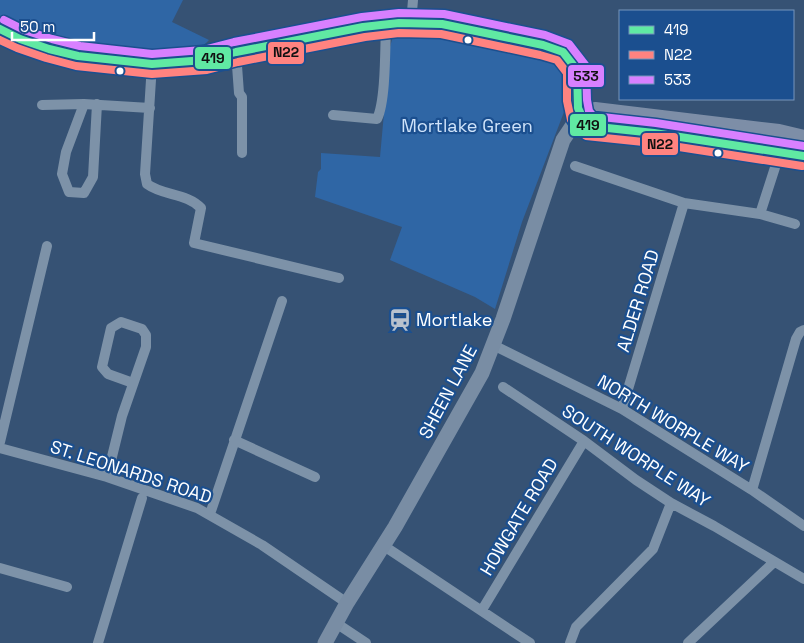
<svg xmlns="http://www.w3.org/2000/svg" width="804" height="643" font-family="'Space Grotesk',sans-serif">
  <rect width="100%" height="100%" fill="#365274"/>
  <path fill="#2f66a5" d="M0 0H183L172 22 209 40C206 43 202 47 197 49 158 62 63 42 24 27 16 24 8 20 0 16Z
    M408 34C443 35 542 43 566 66 574 73 573 81 572 91L522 222 495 309 475 297 390 260 402 227 315 197 318 172 321 169V153L380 157 390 47 393 36Z"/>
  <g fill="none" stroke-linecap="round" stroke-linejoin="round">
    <path stroke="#7d92a8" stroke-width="10" d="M411 23 413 0
      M236 52 239 93 242 97V153
      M152 64 145 174 147 184C163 196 187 193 201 208L194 243 339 278
      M84 104 66 152 62 174 69 192 84 193 93 177 97 104
      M42 105 84 104 150 108
      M333 115 377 119C386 101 385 47 386 24
      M575 166 684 203 760 214 795 224
      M760 214 780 152 782 133
      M493 345 622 409 752 490 804 526
      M503 387 584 441 636 480 671 503 714 526 804 579
      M622 409 684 203
      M234 440 315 477
      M0 442 47 246
      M0 448 107 477 197 508 262 545 347 603
      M107 477 122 416 146 347V335L142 329 121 322 111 328 102 367 108 374 133 383
      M752 490 796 339 800 332 804 330
      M210 514 282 301
      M384 546 530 643
      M0 568 67 587
      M482 610 584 441
      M336 623 366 643
      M98 643 142 498
      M570 643 576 627 653 549 671 503
      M688 643 774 562"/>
    <path stroke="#798da4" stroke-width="15" d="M325 643 347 603 395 527 482 373 503 319 563 140 579 116"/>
    <path stroke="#7d8ea7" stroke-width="16" d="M0 29 20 39 49 49 78 56 152 64 205 60 236 52 318 37 363 27 399 23 442 24 543 45 563 52 577 70C577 87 572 116 589 126L654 133 804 156
      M579 116 595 110 779 132 804 138"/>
    <defs>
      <path id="bus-1" d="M0 29 20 39 49 49 78 56 152 64 205 60 236 52 363 27 399 23 442 24 543 45 563 52 577 70 578 108 584 121 589 126 654 133 804 156"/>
      <path id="bus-2" d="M0 40 17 48 46 58 76 66 152 74 207 70 238 62 365 37 399 33 441 34 540 55 557 60 567 73V101L571 120 576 128 586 136 653 143 802 166"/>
      <path id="bus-3" d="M4 20 24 30 52 39 80 46 152 54 203 50 234 42 362 17 399 13 444 14 545 35 569 44 586 66 587 100 589 111 593 116 656 123 804 146"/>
    </defs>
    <use href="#bus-1" stroke="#1b4f8f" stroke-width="11"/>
    <use href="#bus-2" stroke="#1b4f8f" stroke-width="11"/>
    <use href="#bus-3" stroke="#1b4f8f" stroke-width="11"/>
    <use href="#bus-1" stroke="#60e9a3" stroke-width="8"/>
    <use href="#bus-2" stroke="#ff8380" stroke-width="8"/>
    <use href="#bus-3" stroke="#d880ff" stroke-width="8"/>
  </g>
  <defs>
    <symbol id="station-bare" viewBox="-9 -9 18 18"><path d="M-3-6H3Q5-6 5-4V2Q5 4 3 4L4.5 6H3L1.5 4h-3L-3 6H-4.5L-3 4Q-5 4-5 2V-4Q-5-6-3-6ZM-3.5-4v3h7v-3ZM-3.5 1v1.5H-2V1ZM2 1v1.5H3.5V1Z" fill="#b9c2ce" stroke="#1b4f8f" stroke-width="2.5" paint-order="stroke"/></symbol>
  </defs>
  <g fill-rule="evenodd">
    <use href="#station-bare" x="384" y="304" width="32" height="32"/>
  </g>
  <g fill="#fff" stroke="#1b4f8f" stroke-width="2">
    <circle cx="468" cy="40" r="4.5"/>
    <circle cx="120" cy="71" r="4.5"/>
    <circle cx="718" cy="153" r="4.5"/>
  </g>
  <g text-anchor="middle" stroke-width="4.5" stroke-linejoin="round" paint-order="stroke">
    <g font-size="18" fill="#cfe3fa" stroke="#1b4f8f">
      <text x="467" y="132">Mortlake Green</text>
    </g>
    <g font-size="18" fill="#fff" stroke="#1b4f8f">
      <text transform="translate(638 301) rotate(-73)" y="6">ALDER ROAD</text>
      <text transform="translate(448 392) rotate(-62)" y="6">SHEEN LANE</text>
      <text transform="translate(673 424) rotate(31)" y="6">NORTH WORPLE WAY</text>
      <text transform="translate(636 456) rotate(33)" y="6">SOUTH WORPLE WAY</text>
      <text transform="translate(131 472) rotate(18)" y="6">ST. LEONARDS ROAD</text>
      <text transform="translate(519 517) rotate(-59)" y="6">HOWGATE ROAD</text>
    </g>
    <g font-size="18" fill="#fff" stroke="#1b4f8f" text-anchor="start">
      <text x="416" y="326">Mortlake</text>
    </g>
  </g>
  <g stroke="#1b4f8f" stroke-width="2">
    <rect x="267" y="41" width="38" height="24" rx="5" fill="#ff8380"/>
    <rect x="194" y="46" width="38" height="24" rx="5" fill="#60e9a3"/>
    <rect x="567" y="64" width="38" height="24" rx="5" fill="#d880ff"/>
    <rect x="569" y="113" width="38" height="24" rx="5" fill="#60e9a3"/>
    <rect x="641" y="132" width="38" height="24" rx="5" fill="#ff8380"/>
  </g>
  <g font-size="14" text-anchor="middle" font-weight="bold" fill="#111">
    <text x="286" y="57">N22</text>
    <text x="213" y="63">419</text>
    <text x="586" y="81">533</text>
    <text x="588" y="130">419</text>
    <text x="660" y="149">N22</text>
  </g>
  <rect x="619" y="10" width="175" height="90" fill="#1b4f8f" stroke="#7695bc"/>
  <rect x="629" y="26" width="25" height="8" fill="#60e9a3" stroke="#7695bc"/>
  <text x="664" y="35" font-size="15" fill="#ffffff">419</text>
  <rect x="629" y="51" width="25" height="8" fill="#ff8380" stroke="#7695bc"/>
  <text x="664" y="60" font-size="15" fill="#ffffff">N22</text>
  <rect x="629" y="76" width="25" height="8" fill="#d880ff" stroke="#7695bc"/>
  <text x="664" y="85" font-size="15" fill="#ffffff">533</text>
  <path d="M12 32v8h82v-8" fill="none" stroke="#ffffff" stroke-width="2.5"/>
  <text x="20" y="32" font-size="15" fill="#ffffff" stroke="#1b4f8f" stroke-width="4" paint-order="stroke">50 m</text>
</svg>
